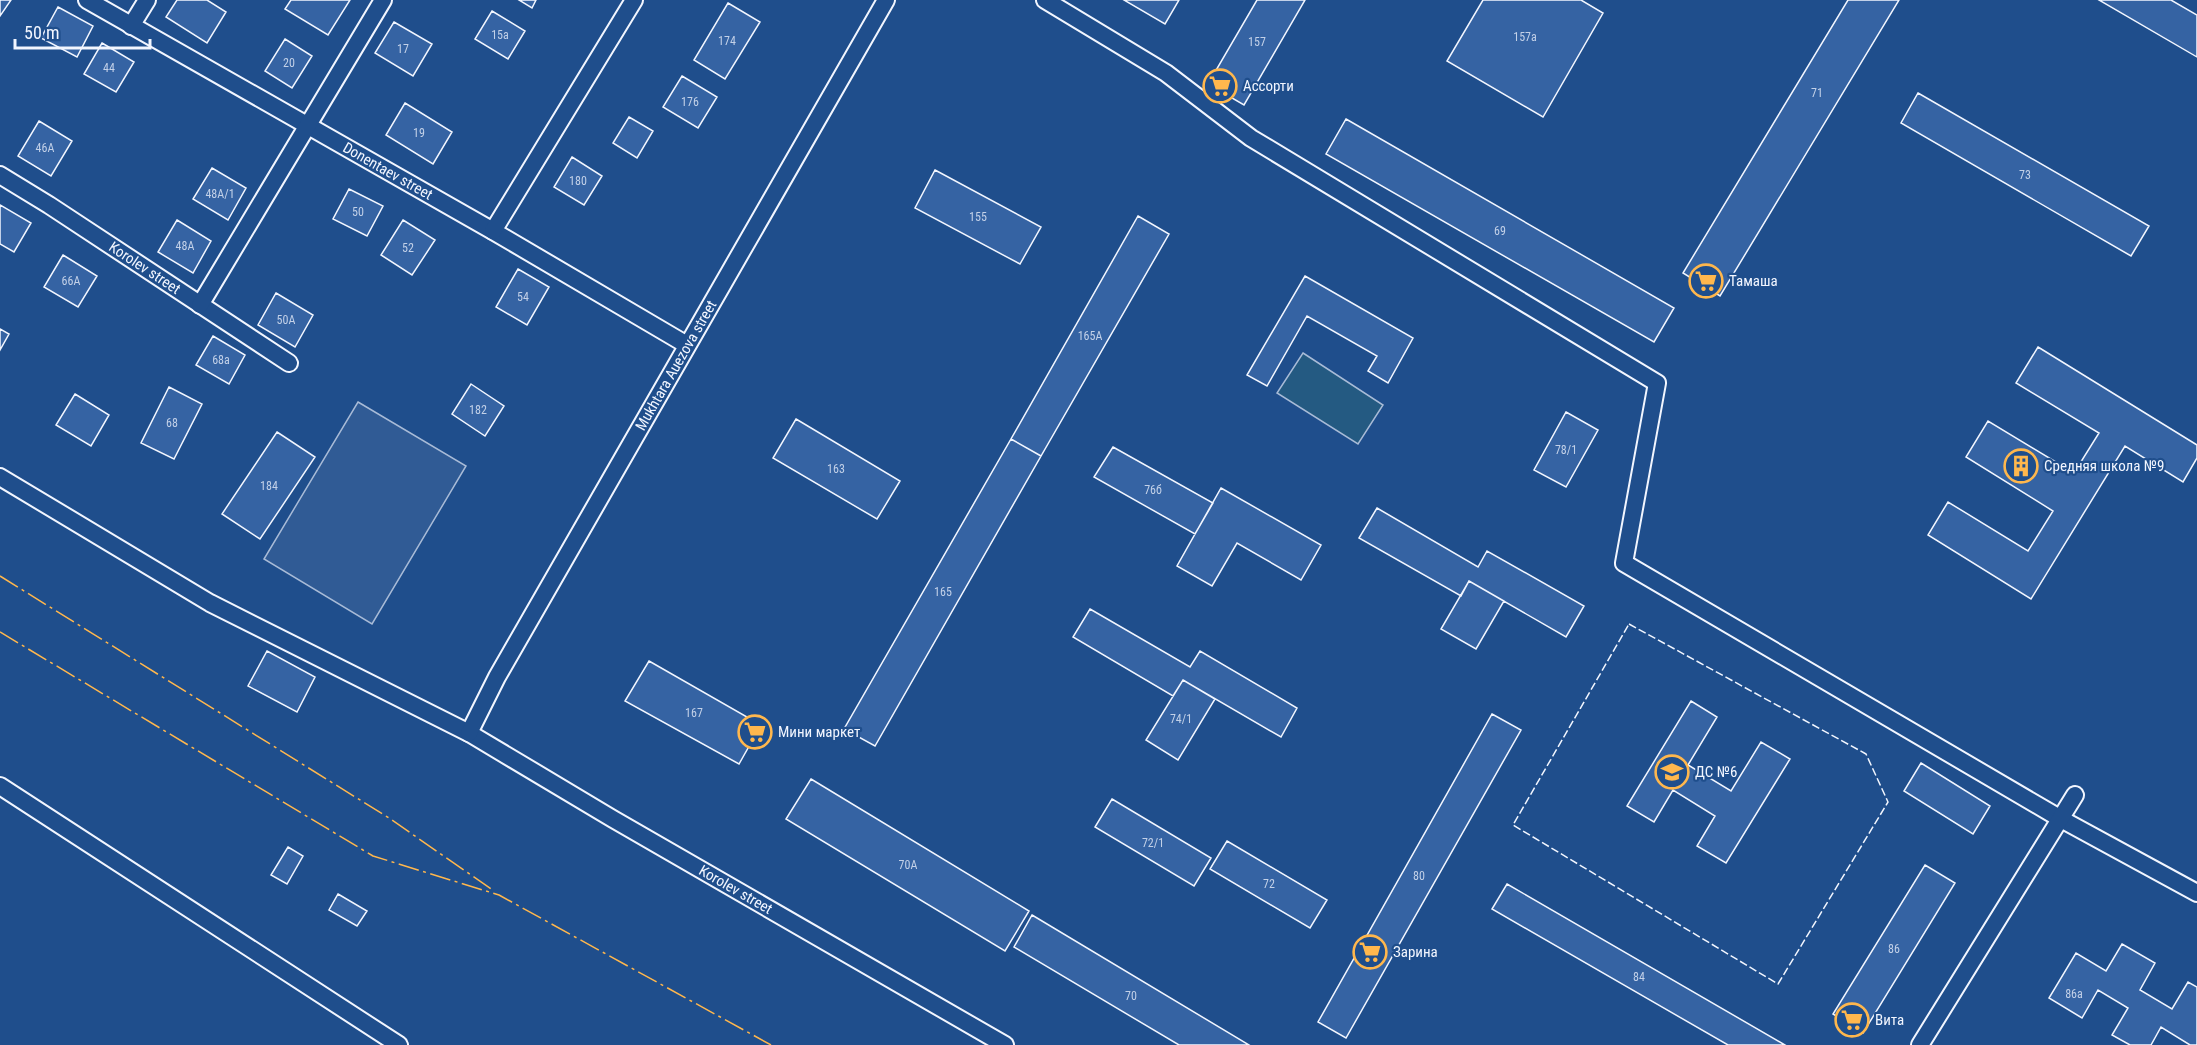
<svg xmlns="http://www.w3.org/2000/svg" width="2197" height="1045" font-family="'Roboto Condensed',sans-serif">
  <rect width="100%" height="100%" fill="#1f4e8c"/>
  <path fill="#245a82" stroke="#a8bbd7" stroke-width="1.5" d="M1303 353 1383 405 1358 444 1277 393Z"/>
  <path fill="#305b95" stroke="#a8bbd7" stroke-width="1.5" d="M358 402 466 466 372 624 264 559Z"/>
  <path fill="#3563a3" stroke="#f2f6ff" stroke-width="1.5" d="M0 0H11L0 16Z
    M177 0H207L226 12 207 43 166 17Z
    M291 0H350L328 35 285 9Z
    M519 0H536L532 8Z
    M1124 0H1179L1165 24Z
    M1257 0H1305L1244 105 1208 84Z
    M1483 0H1581L1603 13 1543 117 1447 61Z
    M1848 0H1899L1720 296 1683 273Z
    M2099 0H2171L2197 15V57Z
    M728 3 760 22 725 79 694 60Z
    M58 7 93 26 77 57 41 38Z
    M492 11 525 31 508 59 475 39Z
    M394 22 432 44 413 76 375 53Z
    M285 39 312 56 292 88 265 71Z
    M102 43 134 62 116 92 84 74Z
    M682 76 717 97 698 128 663 107Z
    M1918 93 2149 226 2131 256 1901 123Z
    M405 103 452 132 433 164 386 135Z
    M629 117 653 131 637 158 613 143Z
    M1346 119 1674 308 1654 342 1326 154Z
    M39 121 72 141 51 176 18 156Z
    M572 157 602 176 584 205 554 187Z
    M212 168 246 188 228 220 193 199Z
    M935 170 1041 227 1020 264 915 208Z
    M349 189 383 206 367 236 333 219Z
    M0 205 31 223 14 252 0 244Z
    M1138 216 1169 234 1041 456 1011 439Z
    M177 220 211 241 193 273 158 252Z
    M403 220 435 240 412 275 381 255Z
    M63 255 97 276 78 307 44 287Z
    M518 269 549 287 527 325 496 307Z
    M1305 276 1413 338 1388 383 1368 371 1377 356 1307 316 1267 386 1247 375Z
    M276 293 313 315 295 347 258 325Z
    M0 329 9 334 0 350Z
    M213 336 245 355 229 384 196 365Z
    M2038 347 2197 445V458L2183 482 2125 446 2031 599 1928 535 1948 502 2028 551 2053 511 1966 457 1988 421 2074 473 2099 433 2016 383Z
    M471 384 504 406 485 436 452 414Z
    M169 387 202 404 174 459 141 443Z
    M75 394 109 415 91 446 56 425Z
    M1566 412 1598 430 1566 487 1534 470Z
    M796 419 900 481 877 519 773 458Z
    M277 432 315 457 260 539 222 514Z
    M1011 439 1041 456 875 746 844 729Z
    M1113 447 1213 503 1195 534 1094 477Z
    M1221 488 1321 545 1301 580 1237 543 1212 586 1177 566Z
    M1377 508 1478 567 1487 551 1584 606 1566 637 1469 581 1461 596 1359 538Z
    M1469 581 1504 601 1476 649 1441 629Z
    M1090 609 1190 667 1200 651 1297 708 1281 737 1183 680 1173 696 1073 637Z
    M267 651 315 677 297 712 248 686Z
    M649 661 761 725 739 764 625 701Z
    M1183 680 1215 699 1178 760 1146 740Z
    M1691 701 1717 717 1688 765 1731 791 1761 742 1790 759 1726 863 1697 846 1715 816 1673 790 1654 822 1627 806Z
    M1492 714 1521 730 1346 1038 1318 1022Z
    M1921 763 1990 806 1973 834 1904 791Z
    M811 779 1029 911 1005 951 786 819Z
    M1112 799 1211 858 1194 886 1095 827Z
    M1227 841 1327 900 1310 928 1210 869Z
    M288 847 303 856 287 884 271 875Z
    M1925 865 1955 883 1863 1033 1833 1014Z
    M1507 884 1785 1045H1728L1492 909Z
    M338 894 367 911 357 926 329 910Z
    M1032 915 1249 1045H1179L1014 947Z
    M2122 944 2155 963 2140 990 2172 1009 2188 982 2197 987V1045H2190L2161 1027 2151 1045H2130L2112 1035 2128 1008 2098 990 2082 1018 2049 998 2076 953 2106 971Z"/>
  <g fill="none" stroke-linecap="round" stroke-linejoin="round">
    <defs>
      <g id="street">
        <path id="s1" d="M87 0 493 231 687 345"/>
        <path d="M1045 0 1166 73 1251 138 1657 383 1624 563 2061 819 2197 893"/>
        <path d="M131 26 147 0"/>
        <path id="s2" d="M0 175 49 205 289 363"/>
        <path d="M493 231 634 0"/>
        <path d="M200 305 383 0"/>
        <path id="s3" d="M0 477 210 603 469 733 613 819 1005 1045"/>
        <path id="s4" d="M469 733 497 677 886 0"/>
        <path d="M0 786 399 1045"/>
        <path d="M1920 1045 2075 795"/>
      </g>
    </defs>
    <use href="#street" stroke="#f2f6ff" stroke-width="20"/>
    <use href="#street" stroke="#1f4e8c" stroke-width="16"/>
    <path stroke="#f2f6ff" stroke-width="1.5" stroke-dasharray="8 3" stroke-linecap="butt" d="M1629 624 1866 754 1888 802 1778 984 1513 825Z"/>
    <path stroke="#ffb74d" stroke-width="1.5" stroke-dasharray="21 4.5 3 4.5" stroke-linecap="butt" d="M0 576 389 818 494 891
      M0 632 373 856 499 895 771 1045"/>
  </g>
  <defs>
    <symbol id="supermarket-ring" viewBox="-11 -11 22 22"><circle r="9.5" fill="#1f4e8c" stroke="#ffb74d" stroke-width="1.5"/><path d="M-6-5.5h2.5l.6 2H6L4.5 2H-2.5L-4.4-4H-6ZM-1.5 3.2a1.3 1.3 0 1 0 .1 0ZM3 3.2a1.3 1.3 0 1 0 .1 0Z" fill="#ffb74d"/></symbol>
    <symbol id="building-ring" viewBox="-11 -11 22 22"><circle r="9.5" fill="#1f4e8c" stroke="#ffb74d" stroke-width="1.5"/><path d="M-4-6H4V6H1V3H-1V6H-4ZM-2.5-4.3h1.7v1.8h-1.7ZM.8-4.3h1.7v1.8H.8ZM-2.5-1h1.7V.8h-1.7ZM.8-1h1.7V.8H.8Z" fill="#ffb74d"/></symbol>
    <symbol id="school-ring" viewBox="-11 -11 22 22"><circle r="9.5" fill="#1f4e8c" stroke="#ffb74d" stroke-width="1.5"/><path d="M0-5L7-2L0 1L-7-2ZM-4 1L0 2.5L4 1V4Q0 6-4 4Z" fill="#ffb74d"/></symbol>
  </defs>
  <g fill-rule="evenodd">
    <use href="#supermarket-ring" x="1201" y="67" width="38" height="38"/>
    <use href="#supermarket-ring" x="1687" y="262" width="38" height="38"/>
    <use href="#building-ring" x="2002" y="447" width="38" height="38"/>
    <use href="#supermarket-ring" x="736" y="713" width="38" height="38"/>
    <use href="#school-ring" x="1653" y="753" width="38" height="38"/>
    <use href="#supermarket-ring" x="1351" y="933" width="38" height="38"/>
    <use href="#supermarket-ring" x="1833" y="1001" width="38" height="38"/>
  </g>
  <g text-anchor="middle" stroke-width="4.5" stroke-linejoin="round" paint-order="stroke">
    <g font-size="12" fill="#c3d1e8">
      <text x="500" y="39">15а</text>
      <text x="1525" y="41">157а</text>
      <text x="727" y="45">174</text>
      <text x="1257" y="46">157</text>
      <text x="403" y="53">17</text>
      <text x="289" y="67">20</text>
      <text x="109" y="72">44</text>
      <text x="1817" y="97">71</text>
      <text x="690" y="106">176</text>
      <text x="419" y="137">19</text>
      <text x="45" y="152">46А</text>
      <text x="2025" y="179">73</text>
      <text x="578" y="185">180</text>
      <text x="220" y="198">48А/1</text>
      <text x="358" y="216">50</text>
      <text x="978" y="221">155</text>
      <text x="1500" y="235">69</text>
      <text x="185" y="250">48А</text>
      <text x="408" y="252">52</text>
      <text x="71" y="285">66А</text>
      <text x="523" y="301">54</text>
      <text x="286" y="324">50А</text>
      <text x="1090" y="340">165А</text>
      <text x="221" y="364">68а</text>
      <text x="478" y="414">182</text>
      <text x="172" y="427">68</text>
      <text x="1566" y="454">78/1</text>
      <text x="836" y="473">163</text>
      <text x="269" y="490">184</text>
      <text x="1153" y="494">76б</text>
      <text x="943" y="596">165</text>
      <text x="694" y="717">167</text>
      <text x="1181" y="723">74/1</text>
      <text x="1153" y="847">72/1</text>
      <text x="908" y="869">70А</text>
      <text x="1419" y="880">80</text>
      <text x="1269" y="888">72</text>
      <text x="1894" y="953">86</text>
      <text x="1639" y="981">84</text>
      <text x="2074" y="998">86а</text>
      <text x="1131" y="1000">70</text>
    </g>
    <g font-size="15" fill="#f2f6ff" stroke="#1f4e8c" text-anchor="start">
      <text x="1243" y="91">Ассорти</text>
      <text x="1729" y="286">Тамаша</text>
      <text x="2044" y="471">Средняя школа №9</text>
      <text x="778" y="737">Мини маркет</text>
      <text x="1695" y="777">ДС №6</text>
      <text x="1393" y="957">Зарина</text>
      <text x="1875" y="1025">Вита</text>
    </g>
    <g font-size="15" fill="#f2f6ff" stroke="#1f4e8c">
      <text dy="5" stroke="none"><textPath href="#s1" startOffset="346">Donentaev street</textPath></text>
      <text dy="5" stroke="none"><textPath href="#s2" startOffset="172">Korolev street</textPath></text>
      <text dy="5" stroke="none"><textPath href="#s4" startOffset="422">Mukhtara Auezova street</textPath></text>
      <text dy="5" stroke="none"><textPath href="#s3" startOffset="844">Korolev street</textPath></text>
    </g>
  </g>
  <path d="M15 39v9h135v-9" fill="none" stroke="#f2f6ff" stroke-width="3"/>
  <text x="24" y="39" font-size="18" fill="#f2f6ff" stroke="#1f4e8c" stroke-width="4.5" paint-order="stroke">50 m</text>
</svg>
